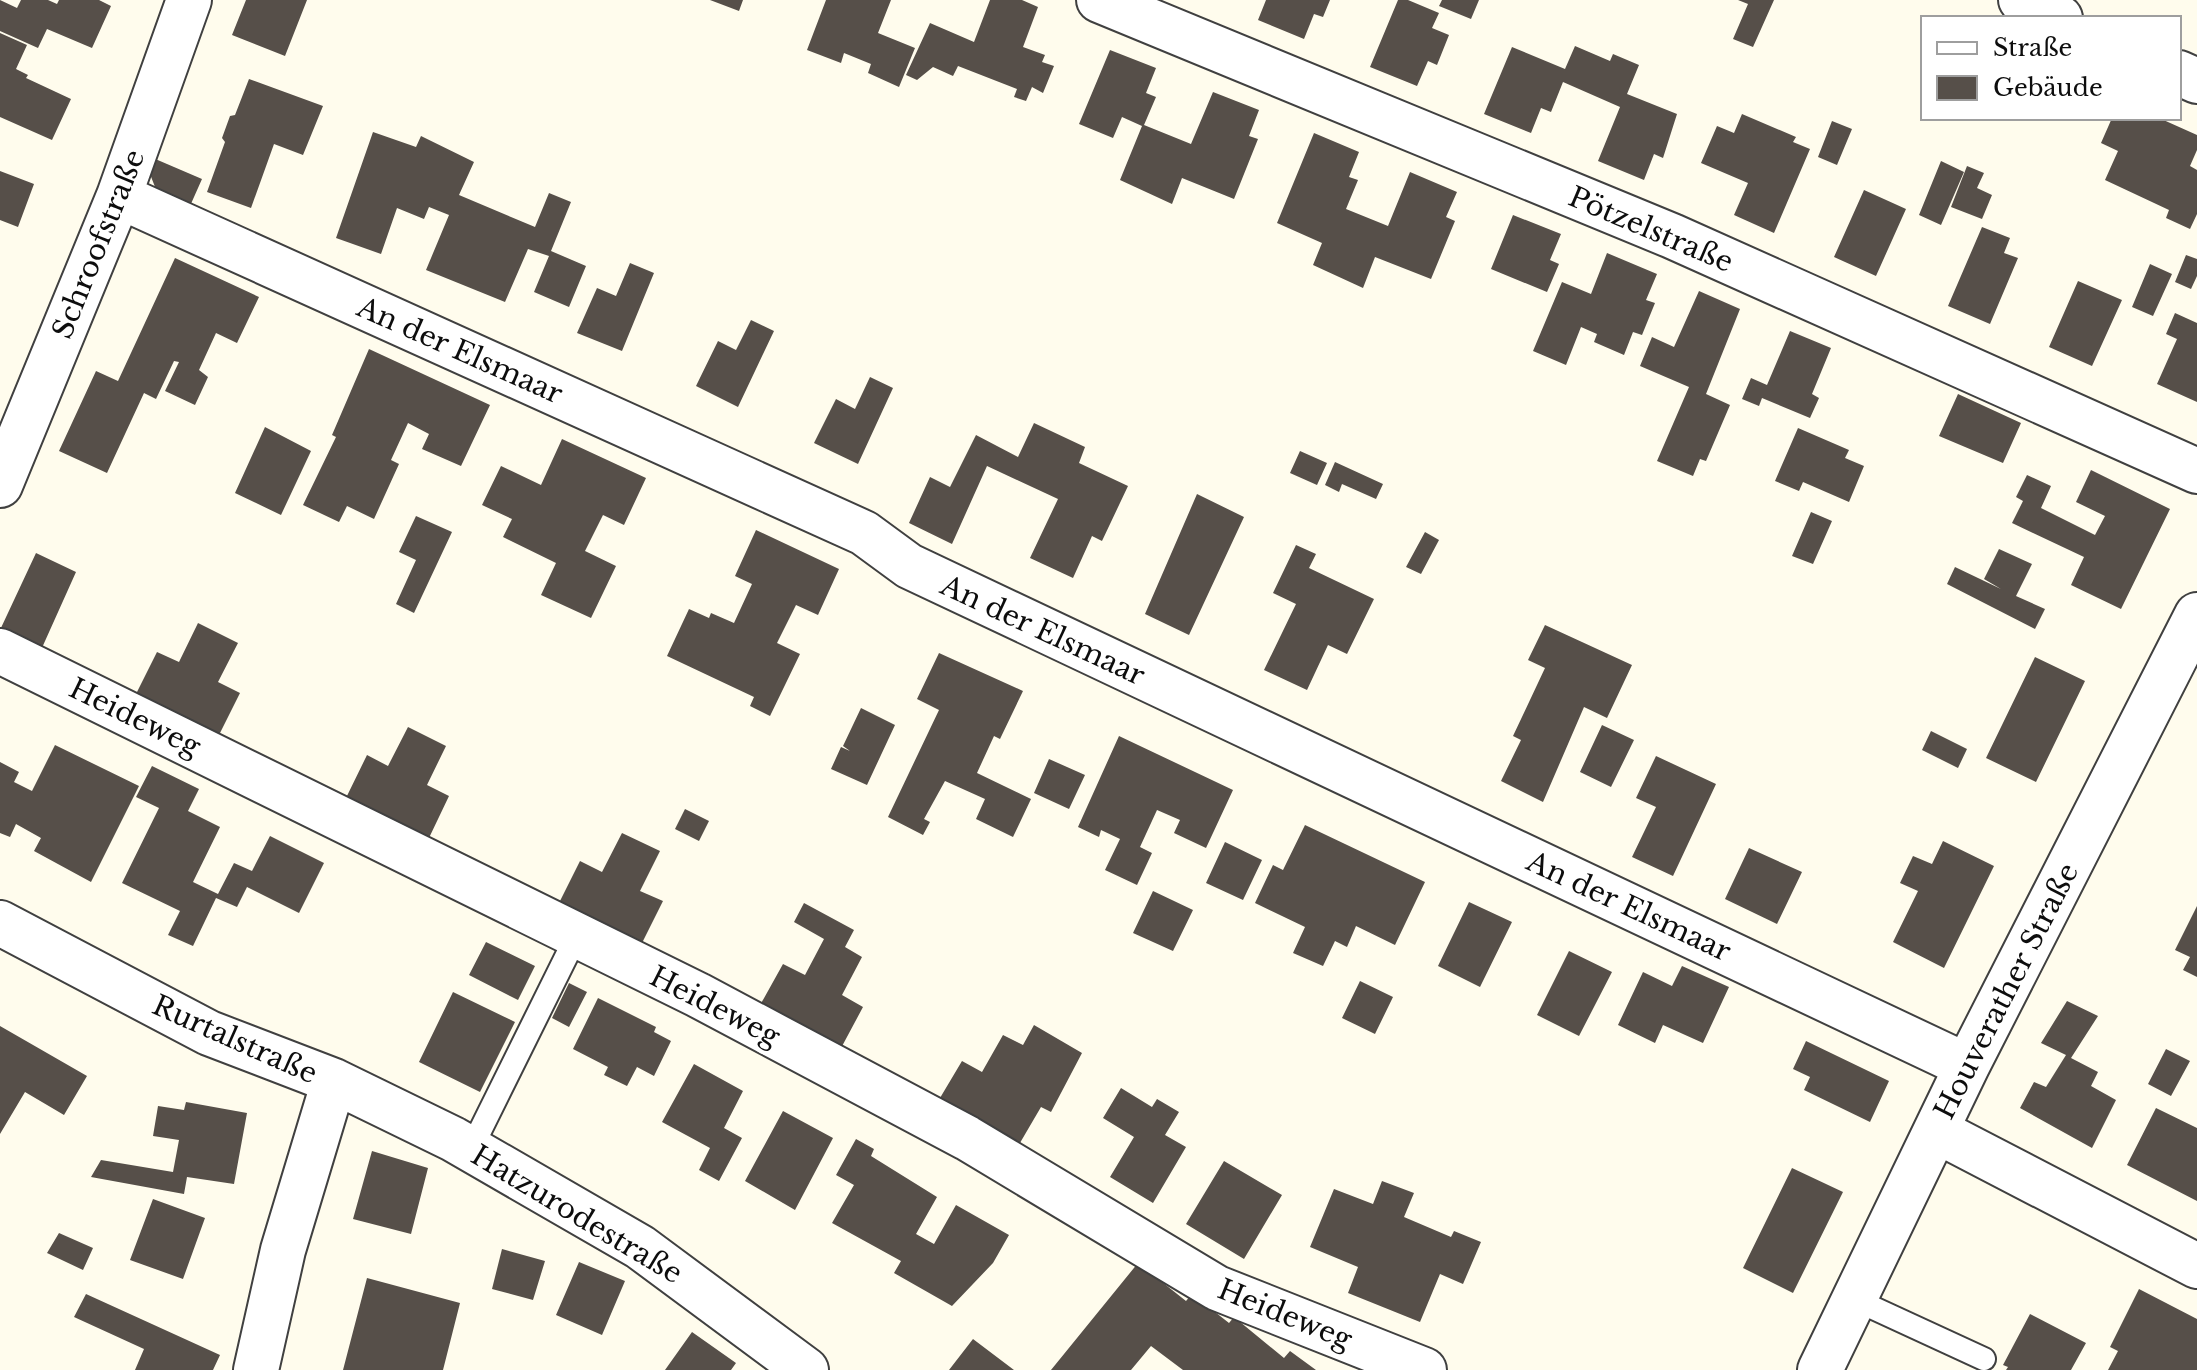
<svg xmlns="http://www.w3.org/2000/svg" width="2197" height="1370" font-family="'Libre Baskerville',serif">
  <rect width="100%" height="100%" fill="#fffced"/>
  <path fill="#564f49" d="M0 0 17 8 21 0H48L57 4 59 0H99L111 6 92 48 47 29 38 48 0 31Z
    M246 0H307L285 56 232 35Z
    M710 0H743L739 11Z
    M826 0H891L878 33 915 48 899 87 868 73 871 64 844 53 841 63 807 50Z
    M990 0H1022L1038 7 1023 47 1045 55 1042 62 1054 66 1043 93 1032 87 1026 101 1014 97 1017 89 958 66 953 76 933 67 917 80 906 75 930 23 974 42Z
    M1266 0H1330L1323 17 1314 14 1304 39 1258 20Z
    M1398 0H1408L1439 13 1432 28 1449 35 1437 65 1428 61 1417 86 1370 67Z
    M1442 0H1479L1471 19 1439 6Z
    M1738 0H1774L1753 47 1733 39 1748 4Z
    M0 33 27 45 16 69 28 75 26 78 71 99 52 140 0 117Z
    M1575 46 1610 61 1613 54 1639 65 1627 94 1677 114 1663 158 1654 154 1644 180 1598 161 1620 107 1563 82 1551 112 1541 108 1531 133 1484 114 1512 47 1565 69Z
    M1110 50 1156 68 1146 93 1156 97 1144 125 1191 144 1213 92 1259 110 1249 136 1258 139 1234 199 1182 178 1172 204 1120 180 1142 126 1122 117 1113 138 1079 124Z
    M249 79 323 106 303 155 274 144 251 208 207 192 225 142 222 138 230 116 235 115Z
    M1742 114 1796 137 1793 142 1810 149 1774 233 1734 215 1748 183 1701 163 1717 126 1734 133Z
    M2112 118H2159L2197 135V150L2190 166 2197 170V214L2190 229 2166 218 2169 210 2105 180 2118 151 2101 143Z
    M1832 121 1852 129 1837 165 1818 157Z
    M373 132 416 147 421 136 474 162 459 195 535 227 549 193 571 202 551 251 586 266 569 307 534 292 549 256 528 249 505 302 426 270 449 215 429 207 424 219 397 208 381 254 336 238Z
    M1314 133 1359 152 1349 177 1358 180 1346 209 1388 226 1410 172 1457 192 1446 217 1455 221 1431 279 1375 257 1363 288 1313 265 1322 243 1277 223Z
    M153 158 202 179 190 206 157 192 148 169Z
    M1941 161 1964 172 1941 225 1919 215Z
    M1967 166 1984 173 1977 188 1992 195 1982 219 1951 207Z
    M0 171 34 184 18 227 0 220Z
    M1864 190 1906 209 1876 276 1834 257Z
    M1513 215 1561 234 1550 260 1559 264 1547 292 1491 269Z
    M1982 227 2010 238 2004 253 2018 258 1990 324 1948 306Z
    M1607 253 1657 274 1646 300 1655 303 1642 335 1633 332 1624 355 1594 342 1597 334 1581 327 1566 365 1533 351 1562 282 1591 294Z
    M2186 255 2197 259V276L2191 289 2175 282Z
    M175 258 259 297 237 343 216 333 199 370 208 377 195 405 165 391 179 362 174 361 156 399 144 393 107 473 59 451 96 371 118 381Z
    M630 263 654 273 622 351 577 333 597 288 616 296Z
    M2150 264 2172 274 2153 316 2132 307Z
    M2078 281 2122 300 2092 366 2049 347Z
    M1699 291 1740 309 1706 394 1730 405 1706 461 1700 459 1693 476 1657 461 1689 387 1640 366 1652 337 1674 347Z
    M2175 313 2197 323V402L2157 384 2177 339 2166 334Z
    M751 320 774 331 738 407 696 386 718 341 736 350Z
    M1790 331 1831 348 1812 394 1819 398 1810 418 1762 398 1759 406 1742 399 1751 378 1767 385Z
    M369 349 490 405 461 466 422 449 429 434 408 423 391 460 399 464 374 519 347 506 339 522 303 505 336 437 332 435Z
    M870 377 893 388 858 464 814 443 836 399 855 409Z
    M1958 394 2021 423 2003 463 1939 436Z
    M1034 423 1085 447 1079 463 1128 486 1102 541 1092 536 1073 578 1030 558 1058 499 987 466 952 544 909 523 930 477 950 487 976 435 1018 457Z
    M265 427 311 451 281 515 235 493Z
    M1798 428 1849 450 1845 458 1864 466 1849 502 1803 482 1799 491 1775 481Z
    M562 439 646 478 624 525 603 515 585 551 616 566 591 618 541 595 556 563 503 537 512 519 482 505 501 466 541 485Z
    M1300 451 1327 463 1317 485 1290 473Z
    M1335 462 1383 484 1376 499 1342 484 1339 492 1325 485Z
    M2091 470 2170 509 2121 609 2071 585 2084 557 2012 523 2023 501 2016 497 2027 475 2051 486 2041 508 2095 535 2105 516 2076 502Z
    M1197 494 1244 517 1189 635 1145 614Z
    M1811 512 1832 521 1813 564 1792 556Z
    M416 516 452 532 414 613 396 604 416 560 399 552Z
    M756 530 839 569 818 615 796 605 777 643 800 654 770 716 750 706 754 697 667 656 689 609 709 618 711 613 734 623 752 584 735 576Z
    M1425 532 1439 540 1421 574 1406 567Z
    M1296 545 1316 554 1309 568 1374 599 1347 654 1328 645 1307 690 1264 670 1296 604 1273 593Z
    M1999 549 2032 564 2016 596 2045 609 2035 629 1947 584 1955 567 2001 589 1984 579Z
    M36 553 76 572 41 650 0 630Z
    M198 623 238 643 218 682 240 693 218 737 135 696 157 652 179 662Z
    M1545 625 1632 665 1607 718 1584 707 1543 802 1501 781 1521 740 1513 736 1545 668 1528 660Z
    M939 653 1023 691 1000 739 994 736 977 773 1031 799 1013 837 976 819 985 799 945 781 924 819 930 822 923 835 888 817 939 710 917 699Z
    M2035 657 2085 681 2036 782 1986 758Z
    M861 708 895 725 867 785 831 769 841 747 850 751 843 746Z
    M1602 725 1634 740 1611 787 1580 772Z
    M408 727 446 746 427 785 449 796 428 840 345 800 367 755 388 766Z
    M1931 731 1967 749 1958 768 1922 750Z
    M1119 736 1233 790 1206 848 1174 833 1180 820 1157 810 1140 847 1152 853 1137 885 1105 870 1120 839 1101 830 1099 837 1078 827Z
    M55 745 139 786 91 882 34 851 41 838 16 824 10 837 0 833V762L19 772 14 782 32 791Z
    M1656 756 1716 784 1673 876 1632 857 1656 807 1636 798Z
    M1049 759 1085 775 1069 809 1034 793Z
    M152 766 199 789 188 811 220 827 193 882 218 894 234 863 252 871 270 836 324 863 299 913 247 887 237 907 216 898 193 946 168 935 180 911 122 883 159 808 136 797Z
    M685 809 709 821 699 841 675 829Z
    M1305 825 1425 882 1395 945 1356 926 1347 947 1335 941 1323 966 1293 953 1305 927 1255 903 1273 865 1283 870Z
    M622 833 660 851 640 891 663 901 641 945 558 905 580 861 602 872Z
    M1943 841 1994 866 1944 968 1893 942 1918 891 1900 883 1913 856 1932 864Z
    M1225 842 1262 860 1243 900 1206 883Z
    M1749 848 1802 872 1777 924 1725 899Z
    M1153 891 1193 910 1173 951 1133 933Z
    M1469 902 1512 922 1480 987 1438 966Z
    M804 903 854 930 845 947 862 957 842 995 863 1007 840 1050 759 1007 783 964 805 975 824 939 794 922Z
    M2197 906V977L2183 970 2190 957 2175 950Z
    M486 942 535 966 518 1000 469 975Z
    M1569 951 1612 972 1579 1036 1537 1015Z
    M1682 966 1729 987 1703 1043 1663 1025 1655 1043 1618 1025 1643 972 1672 986Z
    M1360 981 1393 997 1375 1034 1342 1018Z
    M569 983 587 992 569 1027 552 1018Z
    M453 992 515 1022 480 1092 419 1062Z
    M598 998 656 1027 654 1032 671 1041 654 1076 637 1067 627 1086 604 1075 608 1067 573 1049Z
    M2067 1001 2098 1016 2071 1058 2098 1072 2091 1086 2116 1100 2092 1148 2020 1108 2034 1082 2046 1087 2066 1055 2041 1043Z
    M1034 1025 1082 1053 1051 1112 1041 1107 1017 1148 937 1103 962 1061 982 1072 1003 1035 1023 1045Z
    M0 1026 87 1076 64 1115 25 1092 0 1134Z
    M1806 1041 1889 1081 1870 1122 1804 1090 1810 1077 1793 1069Z
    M2166 1049 2190 1061 2171 1096 2148 1084Z
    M694 1064 743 1091 724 1128 742 1138 719 1181 699 1170 710 1148 662 1122Z
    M1121 1088 1152 1107 1157 1099 1179 1112 1165 1135 1186 1147 1153 1203 1110 1177 1134 1137 1103 1118Z
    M186 1102 247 1113 234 1184 187 1177 184 1194 91 1177 101 1160 173 1172 179 1140 153 1136 158 1106 184 1110Z
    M2156 1108 2197 1128V1201L2127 1165Z
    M783 1111 833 1138 795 1210 745 1181Z
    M856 1139 874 1149 871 1156 937 1197 916 1234 934 1244 956 1205 1009 1235 993 1263 952 1306 894 1273 901 1261 832 1223 854 1185 836 1175Z
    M372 1151 428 1168 411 1234 353 1219Z
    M1224 1161 1282 1195 1244 1259 1186 1224Z
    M1792 1168 1843 1192 1793 1293 1743 1268Z
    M1382 1181 1414 1193 1404 1217 1451 1237 1454 1231 1481 1242 1463 1284 1440 1274 1420 1322 1348 1293 1358 1267 1310 1247 1334 1189 1373 1204Z
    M153 1199 205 1218 183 1279 130 1260Z
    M59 1233 93 1248 83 1270 47 1253Z
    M502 1249 545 1261 533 1300 492 1289Z
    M579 1262 625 1281 602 1335 556 1315Z
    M1138 1263 1186 1301 1192 1294 1229 1323 1234 1317 1284 1358 1290 1351 1316 1370H1183L1151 1346 1131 1370H1051Z
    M367 1278 460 1303 443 1370H343Z
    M2139 1289 2197 1319V1370H2108L2118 1351 2110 1347Z
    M86 1294 220 1355 213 1370H135L144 1349 74 1317Z
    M2030 1314 2086 1343 2071 1370H2006L2008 1367 2003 1365Z
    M692 1332 736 1363 731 1370H665Z
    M973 1339 1014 1370H949Z"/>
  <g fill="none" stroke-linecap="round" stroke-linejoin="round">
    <defs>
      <path id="lane" d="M471 1149 577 935
        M1856 1300 1984 1359"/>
      <path id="street" d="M1099 0 1672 236 2197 471
        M2021 0 2060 18
        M2179 73 2197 81
        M119 196 864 533 909 566 1967 1066
        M0 485 119 196 189 0
        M0 651 698 995 967 1138 1217 1288 1424 1370
        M0 923 209 1033 334 1081 453 1139 640 1247 806 1370
        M1937 1131 2197 1266
        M256 1370 283 1250 334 1081
        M1820 1370 1967 1066 2197 615"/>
    </defs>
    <use href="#lane" stroke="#404040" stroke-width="26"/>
    <use href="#street" stroke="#404040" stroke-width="48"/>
    <use href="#lane" stroke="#fff" stroke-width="22"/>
    <use href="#street" stroke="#fff" stroke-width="44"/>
  </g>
  <g text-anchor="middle" stroke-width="8" stroke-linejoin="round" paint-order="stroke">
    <g font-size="28" fill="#0d0d0d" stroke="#fff">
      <text transform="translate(1651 229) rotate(23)" y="10">Pötzelstraße</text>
      <text transform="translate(98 244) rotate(-68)" y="10">Schroofstraße</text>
      <text transform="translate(460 350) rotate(24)" y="10">An der Elsmaar</text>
      <text transform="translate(1043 630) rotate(25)" y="10">An der Elsmaar</text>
      <text transform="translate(135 717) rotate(26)" y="10">Heideweg</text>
      <text transform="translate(1629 906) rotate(25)" y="10">An der Elsmaar</text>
      <text transform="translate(2006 991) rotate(-63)" y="10">Houverather Straße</text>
      <text transform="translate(715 1006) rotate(27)" y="10">Heideweg</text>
      <text transform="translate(235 1039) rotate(24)" y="10">Rurtalstraße</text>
      <text transform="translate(577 1214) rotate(31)" y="10">Hatzurodestraße</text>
      <text transform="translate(1285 1314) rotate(22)" y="10">Heideweg</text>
    </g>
  </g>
  <rect x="1921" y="16" width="260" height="104" fill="#ffffff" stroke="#9e9e9e" stroke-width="2"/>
  <rect x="1937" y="42" width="40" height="12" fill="#ffffff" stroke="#9e9e9e" stroke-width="2"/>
  <text x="1993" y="56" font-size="24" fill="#0d0d0d">Straße</text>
  <rect x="1937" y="76" width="40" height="24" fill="#564f49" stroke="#9e9e9e" stroke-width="2"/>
  <text x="1993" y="96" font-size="24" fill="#0d0d0d">Gebäude</text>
</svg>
